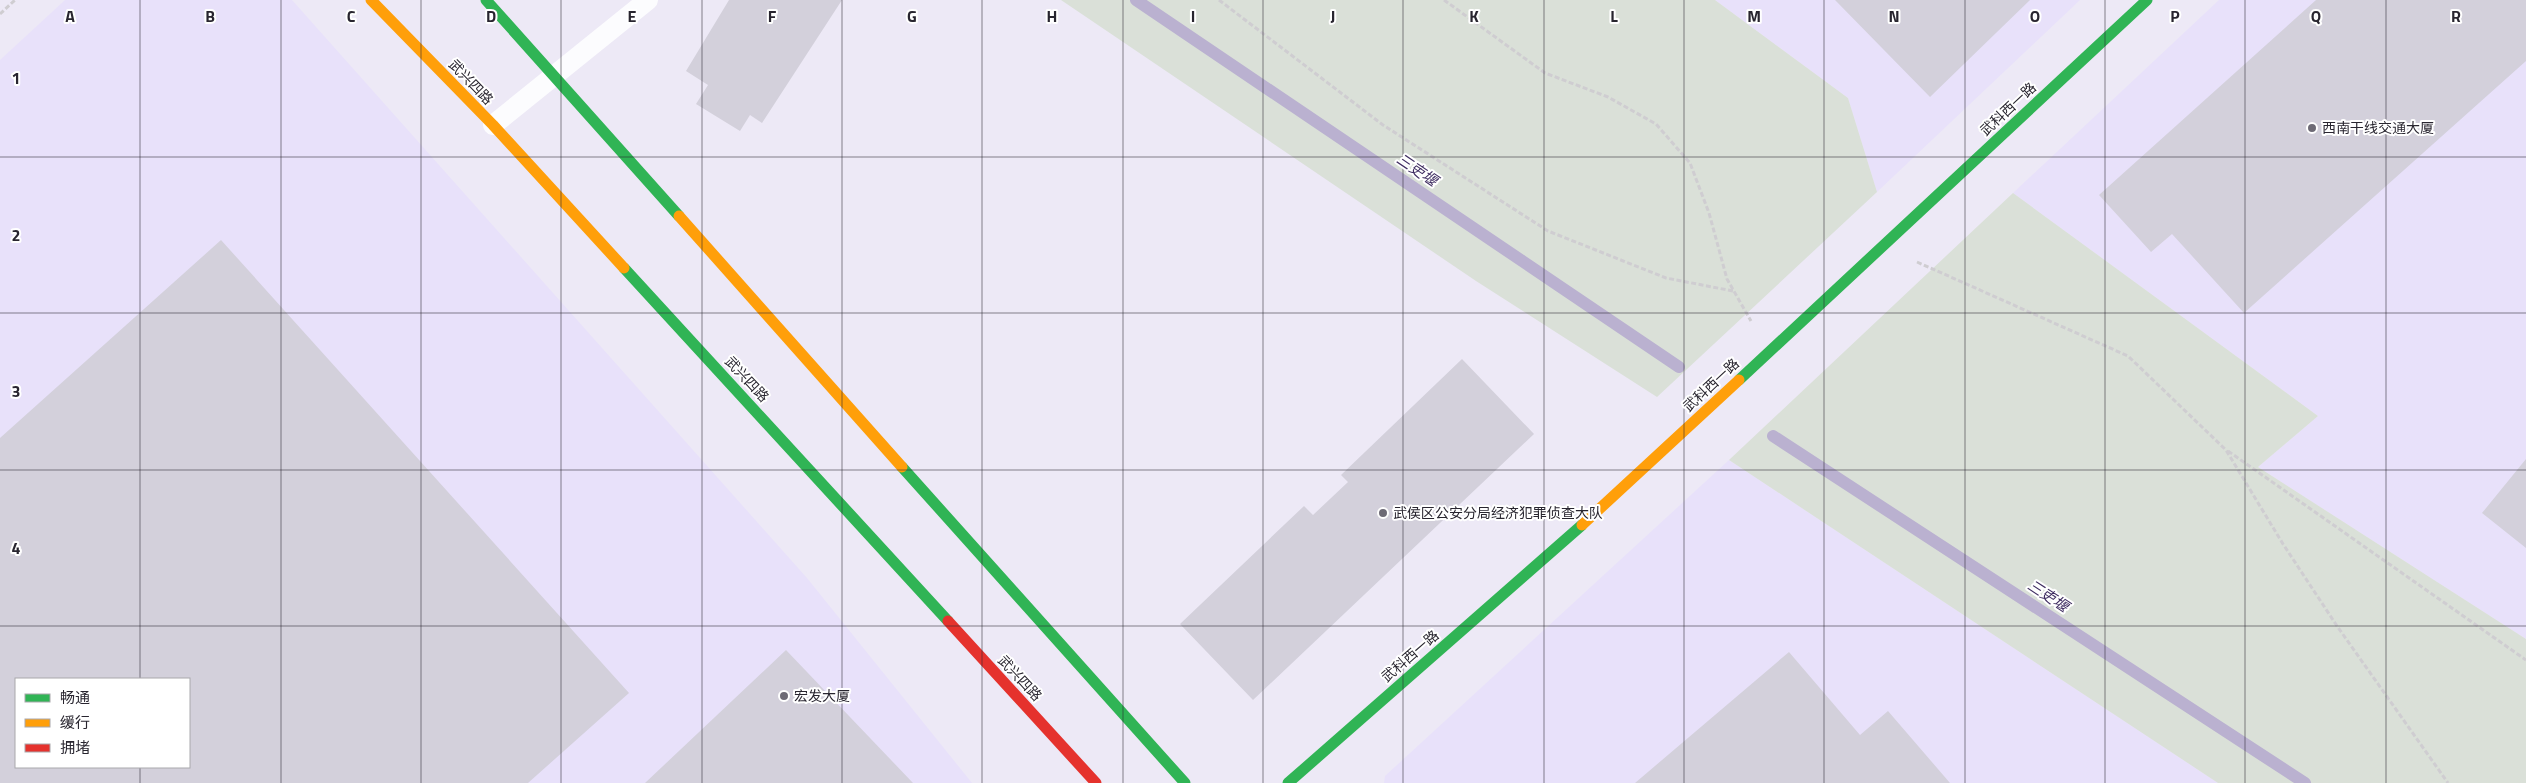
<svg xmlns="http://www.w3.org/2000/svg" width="2526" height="783" font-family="'Titillium Web','Noto Sans SC',sans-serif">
  <rect width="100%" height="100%" fill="#ede9f6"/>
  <path fill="#e8e1fa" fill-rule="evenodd" d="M65 0H292L807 578 972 783H0V60ZM16 679H189V767H16Z
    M1715 0H2080L1877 192 1848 98Z
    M2219 0H2526V639L2258 467 2318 416 2013 193Z
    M1729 460 2218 783H1384L1385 776Z"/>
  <path fill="#dae0d8" d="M1061 0H1715L1848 98 1877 192 1657 397 1476 281Z
    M2013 193 2318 416 2258 467 2526 639V783H2218L1729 460Z"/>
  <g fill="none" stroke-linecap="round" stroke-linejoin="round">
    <path stroke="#bab1d0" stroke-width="12" d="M1136 0 1679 367
      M1773 436 2305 783"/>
  </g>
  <path fill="#d3d0db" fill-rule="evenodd" d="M729 0H842L762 123 750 115 740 131 696 104 708 85 686 71Z
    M1835 0H2030L1930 97Z
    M2316 0H2526V61L2244 313 2172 234 2151 252 2099 195Z
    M221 240 629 693 528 783H0V438ZM16 679H189V767H16Z
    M1462 359 1534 434 1253 700 1180 624 1304 506 1313 515 1348 482 1341 475Z
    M2526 459V548L2482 513Z
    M786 650 913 783H645Z
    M1789 652 1860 735 1888 711 1950 783H1635Z"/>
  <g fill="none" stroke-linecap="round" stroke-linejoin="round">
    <path stroke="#cfcdd1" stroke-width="3" stroke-dasharray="5 2.5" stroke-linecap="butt" d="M1219 0 1383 125 1548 231 1666 278 1733 291
      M1444 0 1545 73 1608 97 1656 124 1690 163 1709 213 1727 279 1751 321
      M0 14 15 0
      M1917 262 2128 356 2226 450 2283 544 2337 626 2448 783
      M2228 451 2526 660"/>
    <path stroke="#fcfcfe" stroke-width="20" d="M493 125 648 0"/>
    <path stroke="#30b455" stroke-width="11" d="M486 0 679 216
      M624 268 948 621
      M1739 380 2147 0
      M902 467 1185 783
      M1288 783 1582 525"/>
    <path stroke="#ff9f0a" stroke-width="11" d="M371 0 493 125 624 268
      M679 216 902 467
      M1582 525 1739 380"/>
    <path stroke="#e5322d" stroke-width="11" d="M948 621 1096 783"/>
  </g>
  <path fill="none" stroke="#28252f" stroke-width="1" stroke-opacity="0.55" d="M140 0V679M281 0V783M421 0V783M561 0V783M702 0V783M842 0V783M982 0V783M1123 0V783M1263 0V783M1403 0V783M1544 0V783M1684 0V783M1824 0V783M1965 0V783M2105 0V783M2245 0V783M2386 0V783M0 157H2526M0 313H2526M0 470H2526M0 626H2526M140 767V783"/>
  <g fill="#6d6a75" stroke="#fff" stroke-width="2">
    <circle cx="2312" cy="128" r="5"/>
    <circle cx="1383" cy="513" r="5"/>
    <circle cx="784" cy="696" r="5"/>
  </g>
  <g text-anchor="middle" stroke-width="4" stroke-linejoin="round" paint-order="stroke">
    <g font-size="14" fill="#28252f" stroke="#fff">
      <text transform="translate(471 82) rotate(46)" y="5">武兴四路</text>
      <text transform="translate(2008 109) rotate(-43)" y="5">武科西一路</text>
      <text transform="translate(747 379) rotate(47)" y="5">武兴四路</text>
      <text transform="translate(1711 385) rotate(-43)" y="5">武科西一路</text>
      <text transform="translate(1410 656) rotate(-41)" y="5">武科西一路</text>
      <text transform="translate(1020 678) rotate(47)" y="5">武兴四路</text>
    </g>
    <g font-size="14" fill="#28252f" stroke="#fff" text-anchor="start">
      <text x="2322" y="133">西南干线交通大厦</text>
      <text x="1393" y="518">武侯区公安分局经济犯罪侦查大队</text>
      <text x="794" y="701">宏发大厦</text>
    </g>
    <g font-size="15" font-style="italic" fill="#3f2d61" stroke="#fff">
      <text transform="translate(1417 170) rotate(34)" y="5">三吏堰</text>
      <text transform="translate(2048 596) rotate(33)" y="5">三吏堰</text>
    </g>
  </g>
  <g font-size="16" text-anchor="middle" font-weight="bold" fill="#28252f" stroke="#fff" stroke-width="4" stroke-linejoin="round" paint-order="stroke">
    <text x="70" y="22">A</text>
    <text x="210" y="22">B</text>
    <text x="351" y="22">C</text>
    <text x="491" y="22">D</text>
    <text x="632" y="22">E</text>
    <text x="772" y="22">F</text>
    <text x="912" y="22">G</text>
    <text x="1052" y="22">H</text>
    <text x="1193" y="22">I</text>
    <text x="1333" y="22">J</text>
    <text x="1474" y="22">K</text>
    <text x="1614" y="22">L</text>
    <text x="1754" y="22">M</text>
    <text x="1894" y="22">N</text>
    <text x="2035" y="22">O</text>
    <text x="2175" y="22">P</text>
    <text x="2316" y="22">Q</text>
    <text x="2456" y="22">R</text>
    <text x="16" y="84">1</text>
    <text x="16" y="241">2</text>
    <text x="16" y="397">3</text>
    <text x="16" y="554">4</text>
  </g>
  <rect x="15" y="678" width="175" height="90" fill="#ffffff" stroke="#a9a8ac"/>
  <rect x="25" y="694" width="25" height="8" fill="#30b455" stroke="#a9a8ac"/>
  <text x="60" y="703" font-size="15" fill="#28252f">畅通</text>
  <rect x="25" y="719" width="25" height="8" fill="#ff9f0a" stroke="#a9a8ac"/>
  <text x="60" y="728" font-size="15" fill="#28252f">缓行</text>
  <rect x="25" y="744" width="25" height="8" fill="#e5322d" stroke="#a9a8ac"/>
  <text x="60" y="753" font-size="15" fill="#28252f">拥堵</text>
</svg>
